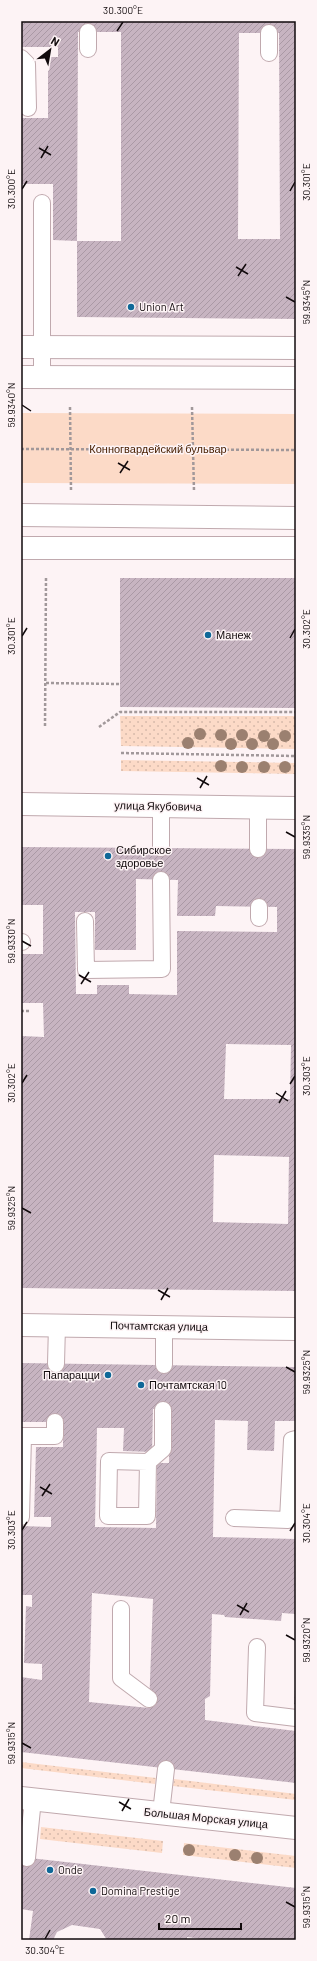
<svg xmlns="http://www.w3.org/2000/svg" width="317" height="1961" font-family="Barlow,sans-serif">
  <defs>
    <pattern id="grass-dots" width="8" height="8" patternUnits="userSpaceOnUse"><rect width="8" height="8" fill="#fcdac7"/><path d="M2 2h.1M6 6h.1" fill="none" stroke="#d7baaa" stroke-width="1.8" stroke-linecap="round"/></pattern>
    <pattern id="building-hatch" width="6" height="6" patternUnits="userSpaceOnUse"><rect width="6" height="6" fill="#c7b4c1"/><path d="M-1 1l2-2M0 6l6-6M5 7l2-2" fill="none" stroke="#aa99a5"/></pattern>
  </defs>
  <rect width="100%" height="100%" fill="#fdf3f5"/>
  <path fill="url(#grass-dots)" d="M120 716H296V749L121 746Z
    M121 760 296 763V774L121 771Z
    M21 1762 156 1778 155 1784 21 1768Z
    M174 1779 296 1794V1800L173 1786Z
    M41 1827 163 1841 162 1853 40 1839Z
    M184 1843 296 1856V1868L183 1855Z"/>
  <path fill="#fcdac7" d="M21 413 296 414V484L21 483Z"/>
  <path fill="url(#building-hatch)" fill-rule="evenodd" d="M21 21H296V319L77 317V241L53 240V184H21V118H48V57H58V47H21ZM78 32H121V241H77ZM239 33H279L280 239H238Z
    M120 578H296V708L120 707Z
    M21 847 296 849V1291L21 1288V1036L44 1037 43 1003H21V954H43V905H21ZM136 879 178 880 177 916H215L216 906 277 907V932L177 931V995L129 994V985H97V994H76L75 912H95V950H136ZM226 1044 291 1045 290 1099H224ZM214 1155 289 1157 288 1224 213 1222Z
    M21 1363 296 1367V1421H275L274 1451 247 1450 248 1421 215 1420 213 1537 296 1539V1614L282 1613 281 1621 225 1617 224 1615 212 1614 210 1696 205 1699V1720L296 1731V1783L21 1752V1677L42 1680V1664L24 1663 26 1606 32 1607V1595H21V1526L51 1527V1517H34L36 1447H63V1422H21ZM153 1409H170L169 1463H157L156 1528 95 1527 97 1428H124L123 1451 152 1452ZM92 1593 153 1599 149 1708 89 1702Z
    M295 1687H296V1705L294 1704Z
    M21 1857 296 1888V1940H210L187 1937V1940H107L100 1929 72 1925 57 1932 53 1940H29L33 1911 21 1909Z"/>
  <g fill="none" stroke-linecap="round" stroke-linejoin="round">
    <defs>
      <path id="lane" d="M88 49V32
        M269 53V33
        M21 58 27 64 28 108
        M42 203V377
        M258 807V849
        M161 848V806
        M259 907V918
        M85 921 86 970 162 969 161 880
        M21 942H22
        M56 1364 57 1325
        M164 1365V1326
        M21 1436H55V1422
        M148 1462 147 1516H108L109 1461 148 1462 163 1449V1410
        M21 1517 23 1436
        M234 1518 288 1520 292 1440 296 1439
        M121 1609V1678L149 1699
        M257 1647 255 1713 296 1718
        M161 1813 166 1769
        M27 1858 33 1799"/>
      <path id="street" d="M21 377 296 378"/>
      <path id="secondary" d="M21 347 296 348
        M21 515 296 518
        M21 548H296
        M21 804 296 808
        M21 1325 296 1329
        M21 1798 296 1828"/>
    </defs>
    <use href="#lane" stroke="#c0a9ae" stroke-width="18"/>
    <use href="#street" stroke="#c0a9ae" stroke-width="24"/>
    <use href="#secondary" stroke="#c0a9ae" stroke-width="24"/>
    <path stroke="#a1989a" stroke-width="2.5" stroke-dasharray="3 2" stroke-linecap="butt" d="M70 407 71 490
      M192 407 194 491
      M21 449 296 450
      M46 683 120 684
      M45 726 46 578
      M99 727 120 712H296
      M121 753 296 756
      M21 1011H29"/>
    <use href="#lane" stroke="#fff" stroke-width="16"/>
    <use href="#street" stroke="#fff" stroke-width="22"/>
    <use href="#secondary" stroke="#fff" stroke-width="22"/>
  </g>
  <g fill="#9b8070">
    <circle cx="200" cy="734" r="6"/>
    <circle cx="221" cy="735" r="6"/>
    <circle cx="242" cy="735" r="6"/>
    <circle cx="264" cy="736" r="6"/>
    <circle cx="285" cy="736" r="6"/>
    <circle cx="188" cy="743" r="6"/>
    <circle cx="231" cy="744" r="6"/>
    <circle cx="252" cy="744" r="6"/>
    <circle cx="273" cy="744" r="6"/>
    <circle cx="221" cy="766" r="6"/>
    <circle cx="242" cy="767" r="6"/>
    <circle cx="264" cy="767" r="6"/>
    <circle cx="285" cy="767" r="6"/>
    <circle cx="189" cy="1850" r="6"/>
    <circle cx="235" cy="1855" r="6"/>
    <circle cx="257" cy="1858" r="6"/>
  </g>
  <path fill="none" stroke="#110a0c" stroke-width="1.5" d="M117 31 123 22M39 148 51 155M41 158 48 146M22 189 27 181M290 191 295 182M236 267 248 274M238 276 246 264M286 297 295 302M22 405 31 411M118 463 130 470M120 473 128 461M22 636 27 628M290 638 295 629M197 778 209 785M200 788 207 776M286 832 295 837M22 941 31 946M79 975 91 982M81 984 89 972M22 1083 27 1075M290 1084 295 1076M276 1093 288 1101M279 1103 286 1091M22 1208 31 1213M158 1290 170 1297M161 1300 168 1288M286 1367 295 1372M40 1487 52 1494M42 1496 50 1484M22 1530 27 1522M290 1531 295 1523M237 1605 249 1612M240 1615 247 1603M286 1635 295 1640M22 1743 31 1748M119 1802 131 1809M122 1811 129 1799M286 1902 295 1907M45 1939 50 1930"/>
  <g fill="#0f6898" stroke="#fdf3f5" stroke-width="1.5">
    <circle cx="131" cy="307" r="4"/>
    <circle cx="208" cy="635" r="4"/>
    <circle cx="108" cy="856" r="4"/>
    <circle cx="108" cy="1375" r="4"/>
    <circle cx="141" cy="1385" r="4"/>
    <circle cx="50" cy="1870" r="4"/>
    <circle cx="93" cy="1891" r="4"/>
  </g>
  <g text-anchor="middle" stroke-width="3" stroke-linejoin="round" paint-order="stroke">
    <g font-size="11" fill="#110a0c" stroke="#fdf3f5" text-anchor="start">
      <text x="139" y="311">Union Art</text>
      <text x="216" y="639">Манеж</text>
      <text x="116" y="854">Сибирское<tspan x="116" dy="13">здоровье</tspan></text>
      <text x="100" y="1379" text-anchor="end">Папарацци</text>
      <text x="149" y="1389">Почтамтская 10</text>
      <text x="58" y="1874">Onde</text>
      <text x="101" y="1895">Domina Prestige</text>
    </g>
    <g font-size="11" fill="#4a2204" stroke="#fdf3f5">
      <text x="158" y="453">Конногвардейский бульвар</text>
    </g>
    <g font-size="11" fill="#110a0c" stroke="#fdf3f5">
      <text transform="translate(158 806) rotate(1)" y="4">улица Якубовича</text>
      <text transform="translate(159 1326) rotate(1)" y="4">Почтамтская улица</text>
      <text transform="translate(206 1818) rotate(6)" y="4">Большая Морская улица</text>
    </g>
  </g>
  <rect width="317" height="1961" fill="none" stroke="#fdf3f5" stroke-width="44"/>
  <g transform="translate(50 50) rotate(31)" stroke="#fdf3f5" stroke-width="3" paint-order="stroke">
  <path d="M0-3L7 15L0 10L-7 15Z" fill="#110a0c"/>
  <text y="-6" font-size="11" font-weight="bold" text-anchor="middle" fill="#110a0c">N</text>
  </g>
  <path d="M159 1923v6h82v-6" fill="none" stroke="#110a0c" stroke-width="2"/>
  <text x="165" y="1923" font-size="12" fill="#110a0c" stroke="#fdf3f5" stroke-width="3" paint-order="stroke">20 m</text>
  <rect x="22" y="22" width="273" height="1917" fill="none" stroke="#110a0c" stroke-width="1.5"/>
  <g font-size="10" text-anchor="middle" fill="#110a0c">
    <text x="123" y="14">30.300°E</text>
    <text transform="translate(306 182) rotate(-90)" y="4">30.301°E</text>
    <text transform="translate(11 189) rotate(-90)" y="4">30.300°E</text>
    <text transform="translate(306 302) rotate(-90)" y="4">59.9345°N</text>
    <text transform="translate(11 405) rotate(-90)" y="4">59.9340°N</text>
    <text transform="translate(306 629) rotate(-90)" y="4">30.302°E</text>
    <text transform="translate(11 636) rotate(-90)" y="4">30.301°E</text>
    <text transform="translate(306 837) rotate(-90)" y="4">59.9335°N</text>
    <text transform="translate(11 941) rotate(-90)" y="4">59.9330°N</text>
    <text transform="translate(306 1076) rotate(-90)" y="4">30.303°E</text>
    <text transform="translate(11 1083) rotate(-90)" y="4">30.302°E</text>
    <text transform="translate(11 1208) rotate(-90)" y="4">59.9325°N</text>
    <text transform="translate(306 1372) rotate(-90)" y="4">59.9325°N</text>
    <text transform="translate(306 1523) rotate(-90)" y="4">30.304°E</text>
    <text transform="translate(11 1530) rotate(-90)" y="4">30.303°E</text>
    <text transform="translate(306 1640) rotate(-90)" y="4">59.9320°N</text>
    <text transform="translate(11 1743) rotate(-90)" y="4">59.9315°N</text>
    <text transform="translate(306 1907) rotate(-90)" y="4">59.9315°N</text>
    <text x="45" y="1954">30.304°E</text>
  </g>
</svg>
